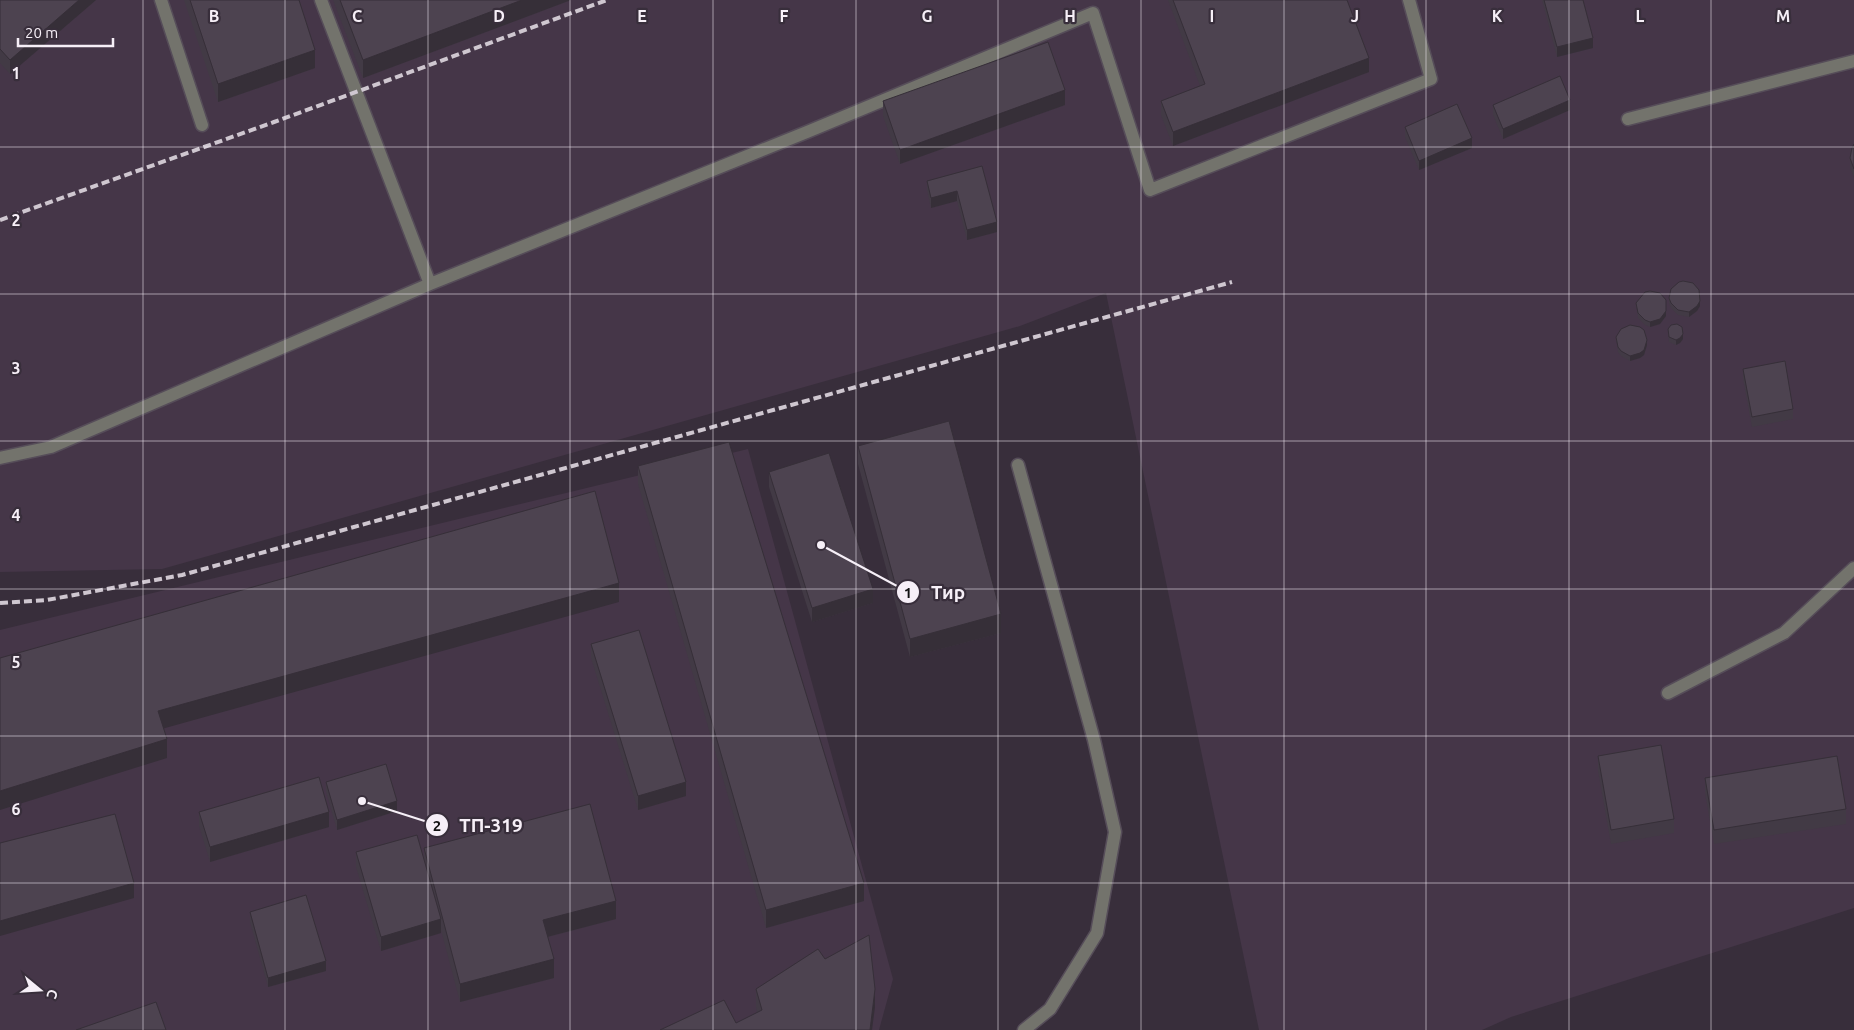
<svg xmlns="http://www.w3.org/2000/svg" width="1854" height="1030" font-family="Ubuntu,sans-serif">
  <rect width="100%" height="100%" fill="#382e3b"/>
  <path fill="#453648" d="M15 0H1854V908L1511 1017 1482 1030H1259L1106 293 1020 326 162 569 0 572V13Z
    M748 449 893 979 879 1030H0V630Z"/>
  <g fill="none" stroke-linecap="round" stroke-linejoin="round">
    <defs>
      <path id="minor" d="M161 0 202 125
        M321 0 430 284
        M1628 119 1854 61
        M0 458 51 447 430 284 807 132 1093 13 1150 190 1431 79 1409 0
        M1018 465 1094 740 1115 832 1097 933 1050 1009 1024 1030
        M1668 693 1784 633 1854 568"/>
    </defs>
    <use href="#minor" stroke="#564d59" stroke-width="15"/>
    <use href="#minor" stroke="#73736c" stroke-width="12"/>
    <path stroke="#cfc7d0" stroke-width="4" stroke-dasharray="8 4" stroke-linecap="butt" d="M0 220 274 122 607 0
      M0 603 47 600 182 575 1232 282"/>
  </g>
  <path fill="#423a45" d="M0 0H96L10 74 0 63Z
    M184 0H299L315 68 218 102Z
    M333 0H571L363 78Z
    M1168 0H1347L1369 72 1173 146 1161 115V101L1200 86Z
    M1542 0H1583L1593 48 1557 57Z
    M883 101 1065 105 900 164 883 116Z
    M1493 105 1570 110 1503 139 1493 115Z
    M1405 127 1472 148 1419 170 1405 137Z
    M1854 144V178L1850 168V158Z
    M982 166 997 232 967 240 957 201 931 208 927 190V181Z
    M1669 298 1700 306 1697 311 1689 317 1678 315 1671 308 1669 303Z
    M1636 303 1666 316 1660 324 1650 327 1645 325 1638 318Z
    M1668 329 1683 339 1680 343 1676 345 1669 342Z
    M1616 337 1647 345 1644 355 1640 358 1630 361 1621 356 1618 352Z
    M1743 369 1793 409V419L1752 427 1743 379Z
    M858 446 1001 633 910 657 858 464Z
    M638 466 864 901 766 928 638 484Z
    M769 472 873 603 812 622 769 487Z
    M591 644 686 796 638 810 591 658Z
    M1598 756 1674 819V833L1611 844 1598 771Z
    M1705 778 1846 809V824L1714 844 1705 793Z
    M326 782 397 811 337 830 326 792Z
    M199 812 329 827 210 862 199 826Z
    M424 848 616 919 548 937 554 978 460 1002 441 930V933L381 951 356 867V852L424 860Z
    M250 912 326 971 268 987 250 922Z
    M825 959 875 1007 736 1023 757 1013 756 1007V989Z"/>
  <path fill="#362f38" d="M79 0H96L10 74V60Z
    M522 0H571L363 78V60Z
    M1593 38V48L1557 57V47Z
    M315 50V68L218 102V84Z
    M1369 58V72L1173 146V132Z
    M1065 90V105L900 164V150Z
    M1570 100V110L1503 139V129Z
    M1472 138V148L1419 170V161Z
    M957 191V201L931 208V198Z
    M997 222V232L967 240V230Z
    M1700 301V306L1697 311 1689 317V312Z
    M1666 311V316L1660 324 1650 327V322Z
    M1683 334V339L1680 343 1676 345V340Z
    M1647 340V345L1644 355 1640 358 1630 361V356Z
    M619 583V602L158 730V711Z
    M873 589V603L812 622V608Z
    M1001 614V633L910 657V639Z
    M167 739V758L0 810V791Z
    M686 782V796L638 810V796Z
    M397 801V811L337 830V820Z
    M329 812V827L210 862V847Z
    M134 883V898L0 936V921Z
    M864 883V901L766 928V910Z
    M616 901V919L543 938V920Z
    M441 919V933L381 951V937Z
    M554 959V978L460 1002V984Z
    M326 961V971L268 987V978Z
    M875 989V1007L872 1030H870Z"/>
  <path fill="#4d4350" stroke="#362f38" d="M0 0H79L10 60 0 49Z
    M190 0H299L315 50 218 84Z
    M340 0H522L363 60Z
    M1173 0H1347L1369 58 1173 132 1161 101 1205 84Z
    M1544 0H1583L1593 38 1557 47Z
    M1048 42 1065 90 900 150 883 101Z
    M1560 76 1570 100 1503 129 1493 105Z
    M1457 104 1472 138 1419 161 1405 127Z
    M1854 144V169L1850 158 1852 148Z
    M982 166 997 222 967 230 957 191 931 198 927 181Z
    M1683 281 1693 283 1699 290 1700 301 1697 306 1689 312 1678 310 1671 303 1669 298 1671 289 1679 282Z
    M1650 291 1660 293 1666 300V311L1660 319 1650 322 1645 320 1638 313 1636 303 1645 292Z
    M1677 324 1682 327 1683 334 1680 338 1676 340 1669 337 1668 329 1671 325Z
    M1630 325 1640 327 1644 330 1647 340 1644 350 1640 353 1630 356 1621 351 1618 347 1616 337 1621 329Z
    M1785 361 1793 409 1752 417 1743 369Z
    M949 421 1001 614 910 639 858 446Z
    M729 442 864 883 766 910 638 466Z
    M829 453 873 589 812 608 769 472Z
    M595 491 619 583 158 711 167 739 0 791V658Z
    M639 630 686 782 638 796 591 644Z
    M1661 745 1674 819 1611 830 1598 756Z
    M1837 756 1846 809 1714 830 1705 778Z
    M386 764 397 801 337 820 326 782Z
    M319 777 329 812 210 847 199 812Z
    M590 804 616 901 543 920 554 959 460 984 424 848Z
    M115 814 134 883 0 921V843Z
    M417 835 441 919 381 937 356 852Z
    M306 895 326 961 268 978 250 912Z
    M869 935 875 989 870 1030H660L724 1000 736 1023 762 1010 756 989 818 949 825 959Z
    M156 1002 166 1030H76Z"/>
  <path fill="none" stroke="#f6eff7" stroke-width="1" stroke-opacity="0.55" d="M143 0V1030M285 0V1030M428 0V1030M570 0V1030M713 0V1030M856 0V1030M998 0V1030M1141 0V1030M1284 0V1030M1426 0V1030M1569 0V1030M1711 0V1030M0 147H1854M0 294H1854M0 441H1854M0 589H1854M0 736H1854M0 883H1854"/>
  <g font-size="16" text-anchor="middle" font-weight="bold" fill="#f6eff7" stroke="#382e3b" stroke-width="4.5" stroke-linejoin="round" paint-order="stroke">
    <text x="214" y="22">B</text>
    <text x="357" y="22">C</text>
    <text x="499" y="22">D</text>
    <text x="642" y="22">E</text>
    <text x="784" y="22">F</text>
    <text x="927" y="22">G</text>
    <text x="1070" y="22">H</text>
    <text x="1212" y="22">I</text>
    <text x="1355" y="22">J</text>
    <text x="1497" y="22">K</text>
    <text x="1640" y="22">L</text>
    <text x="1783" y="22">M</text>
    <text x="16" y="79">1</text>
    <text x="16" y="226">2</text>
    <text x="16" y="374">3</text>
    <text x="16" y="521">4</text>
    <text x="16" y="668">5</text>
    <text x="16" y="815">6</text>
  </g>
  <path fill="none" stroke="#f6eff7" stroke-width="2" d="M821 545L908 592M362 801L437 825"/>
  <g fill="#f6eff7" stroke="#382e3b" stroke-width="2">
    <circle cx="821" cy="545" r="5"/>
    <circle cx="362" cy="801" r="5"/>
    <circle cx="908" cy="592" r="12"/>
    <circle cx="437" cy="825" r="12"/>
  </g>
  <g font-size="15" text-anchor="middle" font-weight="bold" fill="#111">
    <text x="908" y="598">1</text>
    <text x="437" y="831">2</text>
  </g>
  <g font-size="19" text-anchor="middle" font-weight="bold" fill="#f6eff7" stroke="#382e3b" stroke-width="4.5" stroke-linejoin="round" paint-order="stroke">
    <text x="948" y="599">Тир</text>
    <text x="491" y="832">ТП-319</text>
  </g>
  <g transform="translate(40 990) rotate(108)" stroke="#382e3b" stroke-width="4" paint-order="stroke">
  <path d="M0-4L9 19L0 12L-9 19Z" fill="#f6eff7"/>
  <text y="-8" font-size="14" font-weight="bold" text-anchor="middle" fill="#f6eff7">С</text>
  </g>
  <path d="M18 38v8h95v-8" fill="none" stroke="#f6eff7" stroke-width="2.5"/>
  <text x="25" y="38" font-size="15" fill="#f6eff7" stroke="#382e3b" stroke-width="4" paint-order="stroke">20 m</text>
</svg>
